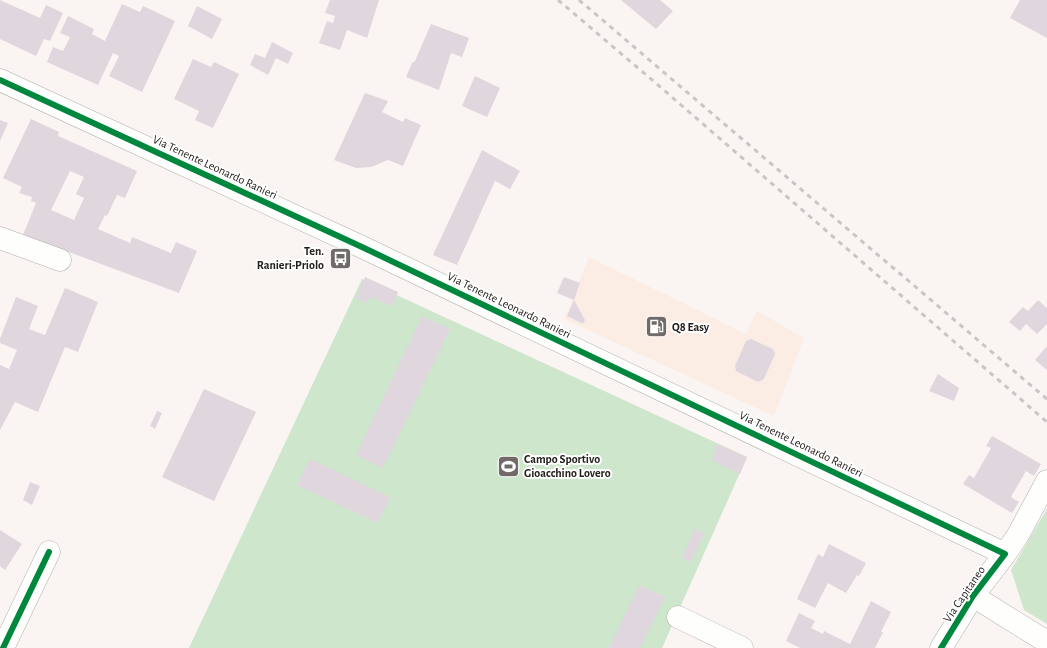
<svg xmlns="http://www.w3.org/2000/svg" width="1047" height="648" font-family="'Alegreya Sans',sans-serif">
  <rect width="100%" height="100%" fill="#faf5f2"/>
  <path fill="#fcede4" d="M589 257 746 334 757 311 804 338 774 416 564 319Z"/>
  <path fill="#cde6cc" d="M362 279 747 457 662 648H189Z
    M1047 509V624L1024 610 1011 570Z"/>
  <path fill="#e0d6de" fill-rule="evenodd" d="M0 0 40 18 46 5 63 13 50 41 44 39 36 56 0 39Z
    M330 0H379L367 38 347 30 340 50 319 43 327 21 333 23 335 16 325 13Z
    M621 0H660L673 11 656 29Z
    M1020 0H1047V38L1010 18Z
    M122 4 140 12 143 6 175 21 142 92 109 76 119 56 113 53 98 85 47 62 53 47 63 51 70 37 60 33 68 16 94 29 92 34 105 41Z
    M197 6 222 19 212 39 188 26Z
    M431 24 469 38 462 57 451 53 439 90 406 77 412 63 415 61Z
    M272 42 293 53 288 64 276 58 268 75 250 65 255 54 265 58Z
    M193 59 211 67 214 62 239 74 213 128 195 120 199 111 174 99Z
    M475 76 500 88 487 117 462 106Z
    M365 93 388 101 382 112 403 122 405 118 421 125 403 166 388 160 371 167 356 168 334 160Z
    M31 119 59 132 58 136 137 171 125 198 117 195 107 216 105 215 98 229 130 243 132 237 171 253 176 242 197 251 179 293 23 235 36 203 31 201 32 197 19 193 22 187 3 178ZM70 171 84 177 76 194 84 198 74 220 51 210Z
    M0 120 8 123 0 141Z
    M482 150 520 171 510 189 495 181 457 265 433 255Z
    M365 277 398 292 392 306 370 297 367 303 356 298Z
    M564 277 580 283 574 300 585 320 583 324 567 316 574 300 557 293Z
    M65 288 98 302 78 352 65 347 38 412 15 402 0 430V365L9 369 17 350 0 343V339L16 297 38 306 29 329 45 335Z
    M1038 300 1047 308V324L1037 334 1026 324 1020 331 1009 322 1023 307 1028 311Z
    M422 316 450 329 383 468 356 455Z
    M751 339 773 349 775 354 764 379 758 382 736 371 735 366 746 341Z
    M1047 346V370L1035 360Z
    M938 374 959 388 954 401 929 391Z
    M204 389 256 412 214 501 162 477Z
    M157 411 162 413 155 429 150 426Z
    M992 436 1041 464 1034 476 1026 471 1011 497 1019 502 1012 513 963 484 969 475 974 478 991 448 986 446Z
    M717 444 747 457 740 474 711 460Z
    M310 459 390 497 378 523 297 485Z
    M30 482 40 486 32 505 23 500Z
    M695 529 704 533 691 562 682 557Z
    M0 530 22 544 5 570 0 566Z
    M829 544 866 563 859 576 857 575 846 593 828 583 815 608 797 599 818 554 823 557Z
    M639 585 665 597 640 648H609Z
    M871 601 891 612 881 632H883L875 648H800L786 641 799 613 815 621 811 628 823 634 824 631 850 644Z"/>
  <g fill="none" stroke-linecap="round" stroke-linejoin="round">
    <defs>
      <path id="street" d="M0 80 362 247 1005 554
        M0 238 60 260
        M973 596 1047 642
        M678 617 742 648
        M3 648 49 552
        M941 648 973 596 1005 554 1018 535 1047 481"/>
    </defs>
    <use href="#street" stroke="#b2aeab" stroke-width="23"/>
    <use href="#street" stroke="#fefefd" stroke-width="22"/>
    <path stroke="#c9c7c6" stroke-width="3" stroke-dasharray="5 5" stroke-linecap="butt" d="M558 0 658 85 1047 422
      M579 0 1047 399"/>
    <defs>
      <path id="cycleway" d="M0 80 362 247 1005 554 973 596 941 648
        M3 648 49 552"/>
    </defs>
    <use href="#cycleway" stroke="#fff" stroke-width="8"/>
    <use href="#cycleway" stroke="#00873e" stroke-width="6"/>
  </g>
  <defs>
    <symbol id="bus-square" viewBox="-11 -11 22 22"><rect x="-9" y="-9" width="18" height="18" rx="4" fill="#706b68" stroke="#fff"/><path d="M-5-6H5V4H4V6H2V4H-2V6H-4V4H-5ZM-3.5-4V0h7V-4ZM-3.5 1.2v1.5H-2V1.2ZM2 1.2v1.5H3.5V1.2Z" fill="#fff"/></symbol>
    <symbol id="fuel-square" viewBox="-11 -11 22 22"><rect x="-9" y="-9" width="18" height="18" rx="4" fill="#706b68" stroke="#fff"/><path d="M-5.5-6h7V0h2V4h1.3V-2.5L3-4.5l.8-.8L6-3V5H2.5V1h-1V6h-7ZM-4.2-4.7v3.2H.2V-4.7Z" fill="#fff"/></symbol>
    <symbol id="stadium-square" viewBox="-11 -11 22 22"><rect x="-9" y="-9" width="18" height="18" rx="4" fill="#706b68" stroke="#fff"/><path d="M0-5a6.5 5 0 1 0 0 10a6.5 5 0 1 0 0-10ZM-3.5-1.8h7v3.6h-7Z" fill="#fff"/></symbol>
  </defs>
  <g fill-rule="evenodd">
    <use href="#bus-square" x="328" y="246" width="25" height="25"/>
    <use href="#fuel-square" x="644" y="314" width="25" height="25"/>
    <use href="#stadium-square" x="496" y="454" width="25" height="25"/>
  </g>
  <g text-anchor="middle" stroke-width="4" stroke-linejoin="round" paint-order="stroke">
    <g font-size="12" fill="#25201d" stroke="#fff">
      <text transform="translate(215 167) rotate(25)" y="4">Via Tenente Leonardo Ranieri</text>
      <text transform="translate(509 305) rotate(26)" y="4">Via Tenente Leonardo Ranieri</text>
      <text transform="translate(801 444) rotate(26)" y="4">Via Tenente Leonardo Ranieri</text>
      <text transform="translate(964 594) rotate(-56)" y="4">Via Capitaneo</text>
    </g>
    <g font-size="12" font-weight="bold" fill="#25201d" stroke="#fff" text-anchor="start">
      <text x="324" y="255" text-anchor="end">Ten.<tspan x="324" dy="14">Ranieri-Priolo</tspan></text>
      <text x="672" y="331">Q8 Easy</text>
      <text x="524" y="463">Campo Sportivo<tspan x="524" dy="14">Gioacchino Lovero</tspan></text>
    </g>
  </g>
</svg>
